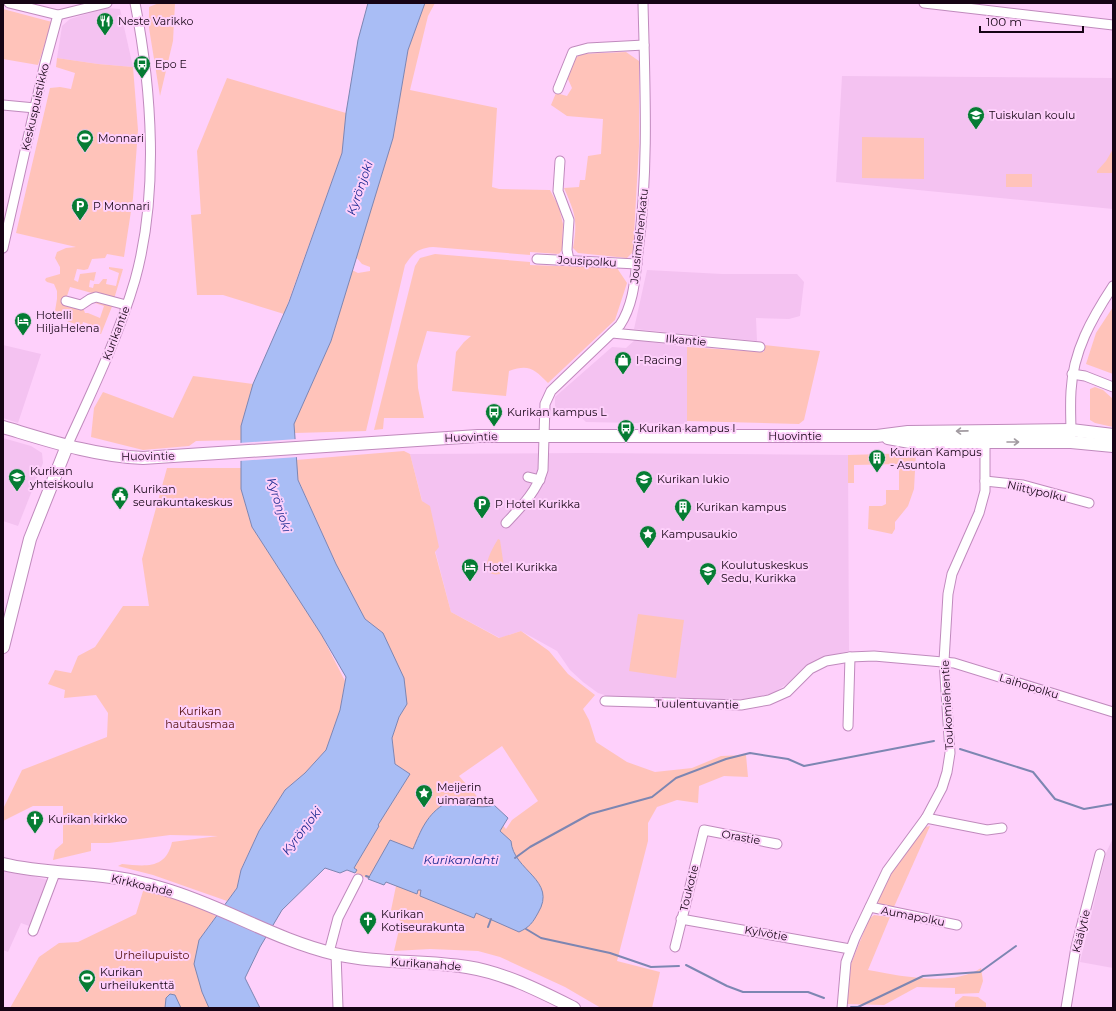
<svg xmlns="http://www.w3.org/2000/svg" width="1116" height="1011" font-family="Montserrat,sans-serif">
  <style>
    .built { fill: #f4c2f1 }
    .green { fill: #ffc3ba; fill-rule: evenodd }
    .water { fill: #a9bdf5; stroke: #7d86b2 }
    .pier { fill: #fed0fb }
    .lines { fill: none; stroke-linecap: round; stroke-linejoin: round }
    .stream { stroke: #7d86b2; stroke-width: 2 }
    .minor-casing { stroke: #c08abd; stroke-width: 11 }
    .major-casing { stroke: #c08abd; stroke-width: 14 }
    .minor { stroke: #fff; stroke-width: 9 }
    .major { stroke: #fff; stroke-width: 12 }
    .oneway { stroke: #a29ba1 }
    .labels { text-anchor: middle; stroke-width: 4; stroke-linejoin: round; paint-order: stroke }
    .poi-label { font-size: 11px; fill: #160415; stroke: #fed0fb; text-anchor: start }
    .street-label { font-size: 11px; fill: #160415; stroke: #fed0fb }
    .park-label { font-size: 11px; fill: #500c08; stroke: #fed0fb }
    .water-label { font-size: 12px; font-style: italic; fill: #1b2a90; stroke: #fed0fb }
  </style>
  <rect width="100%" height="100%" fill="#fed0fb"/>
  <!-- built -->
  <g class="built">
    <path d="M 106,8 L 120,9 L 133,67 L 98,64 L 57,58 L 62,26 L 70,19 Z"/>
    <path d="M 842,76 L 1113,78 L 1113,209 L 836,182 Z"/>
    <path d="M 647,270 L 722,274 L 797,274 L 804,282 L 800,316 L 789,319 L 756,318 L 757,341 L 634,329 Z"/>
    <path d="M 635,340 L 687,347 L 687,424 L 586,422 L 580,416 L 555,415 L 555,397 L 612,347 L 626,348 Z"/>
    <path d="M 3,345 L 41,354 L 18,423 L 3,418 Z"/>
    <path d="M 3,438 L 31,446 L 42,453 L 43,463 L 18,526 L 3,521 Z"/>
    <path d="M 586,453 L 848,455 L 849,651 L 821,658 L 804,667 L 788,683 L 772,694 L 745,699 L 714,701 L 611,697 L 598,693 L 583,682 L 570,670 L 557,651 L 521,631 L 500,638 L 451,612 L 410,454 Z"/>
    <path d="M 1113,838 L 1113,968 L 1080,962 L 1106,853 Z"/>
    <path d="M 3,868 L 55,882 L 37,929 L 21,923 L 8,952 L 3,950 Z"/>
  </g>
  <!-- green -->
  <g class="green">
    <path d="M 159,3 L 175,3 L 173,41 L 160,96 L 149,28 L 149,7 Z"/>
    <path d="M 425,3 L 435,3 L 428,16 L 410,90 L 497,108 L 492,187 L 499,189 L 550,190 L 559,207 L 563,224 L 562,250 L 559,254 L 530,252 L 530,255 L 433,247 C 418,248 413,253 405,265 L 366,431 L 295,433 L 294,424 L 331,341 L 352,270 L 358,273 L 370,271 L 370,267 L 362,264 L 356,257 L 393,138 L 408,50 Z"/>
    <path d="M 3,9 L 52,22 L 38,65 L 3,59 Z"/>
    <path d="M 626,52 L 639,61 L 639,146 L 633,252 L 627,258 L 578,253 L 573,248 C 578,220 575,213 564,188 L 579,187 L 580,180 L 585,180 L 588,156 L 601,154 L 603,119 L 567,116 L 551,105 L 556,93 L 567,96 L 572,88 L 567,77 L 574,59 L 581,54 Z"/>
    <path d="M 57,58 L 98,64 L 133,67 L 138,130 L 133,198 L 124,257 L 107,254 L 105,258 L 92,259 L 88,269 L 84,270 L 77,269 L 74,280 L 78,282 L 80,274 L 96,272 L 94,281 L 90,280 L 89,287 L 93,288 L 94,284 L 99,284 L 103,279 L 107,279 L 106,284 L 116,286 L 119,273 L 109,269 L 109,267 L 123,269 L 114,299 L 70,287 L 66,299 L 83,308 L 85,313 L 88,313 L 100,318 L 104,306 L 95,303 L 97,301 L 113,304 L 101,334 L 87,329 L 89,324 L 83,322 L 82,326 L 54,317 L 57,299 L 57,291 L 54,284 L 47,282 L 45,280 L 46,278 L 60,274 L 60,267 L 55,258 L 57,252 L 66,248 L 76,247 L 16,233 L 50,88 L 60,87 L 71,89 L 75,73 L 56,67 Z"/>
    <path d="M 227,78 L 346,113 L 342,153 L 284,314 L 223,295 L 197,295 L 191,215 L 201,214 L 197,151 Z"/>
    <path d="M 862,137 L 924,138 L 924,179 L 862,178 Z"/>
    <path d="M 1113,149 L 1113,173 L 1097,173 L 1097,171 L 1106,161 Z"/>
    <rect x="1006" y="174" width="26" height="13"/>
    <path d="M 435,254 L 530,262 L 530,265 L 617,268 L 627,283 L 615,320 L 548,383 C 534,369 529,364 509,371 L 506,396 L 452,391 L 456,352 L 464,342 L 471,336 L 427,331 L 417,365 L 418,388 L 424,418 L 384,418 L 383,429 L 374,430 L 415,266 L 420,258 Z"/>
    <path d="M 1113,307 L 1113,374 L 1086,364 L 1096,333 Z"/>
    <path d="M 764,345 L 820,351 L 804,420 L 799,424 L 687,421 L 687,347 L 764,352 Z"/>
    <path d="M 193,376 L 253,384 L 241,426 L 241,440 L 196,441 L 189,446 L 143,450 L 91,437 L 94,408 L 103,392 L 173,418 Z"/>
    <path d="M 1095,387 L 1103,390 L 1113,399 L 1113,427 L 1095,423 L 1090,420 L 1090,389 Z"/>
    <path d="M 404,451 L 410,454 L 422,501 L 430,506 L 439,547 L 435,552 L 451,612 L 499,638 L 521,631 L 549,651 L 568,674 L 595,695 L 583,709 L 589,720 L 596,742 L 627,762 L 655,772 L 692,768 L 721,756 L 746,755 L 748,777 L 724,776 L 699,786 L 698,803 L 677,800 L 657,807 L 648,823 L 648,841 L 617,961 L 660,972 L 652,1008 L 601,1008 L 565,987 L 500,957 L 478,951 L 430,949 L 394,951 L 401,921 L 390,915 L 396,886 L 386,882 L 384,885 L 355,873 L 357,870 L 354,868 L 379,826 L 377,825 L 410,774 L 395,764 L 392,738 L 399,717 L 407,704 L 383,633 L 365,619 L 336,564 L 298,479 L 296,460 ZM 502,746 L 538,801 L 512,820 L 506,829 L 459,776 Z"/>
    <path d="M 916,453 L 914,489 L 908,506 L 895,522 L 895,529 L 892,534 L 868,529 L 869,506 L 882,506 L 886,504 L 886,490 L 899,490 L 899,464 L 854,465 L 854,483 L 848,483 L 848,455 Z"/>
    <path d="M 167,468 L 241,468 L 241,489 L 252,527 L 321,634 L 345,681 L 340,710 L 326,750 L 305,773 L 285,790 L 259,831 L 241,869 L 237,888 L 227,901 L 153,875 L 118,866 L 122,864 C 144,866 166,870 172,842 L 218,836 L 170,835 L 109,843 L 91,843 L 91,851 L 53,860 L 55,850 L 63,843 L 63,806 L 33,806 L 3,821 L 3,809 L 22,770 L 107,737 L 108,713 L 96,695 L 64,698 L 65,690 L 48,684 L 55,670 L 71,673 L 78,656 L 95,647 L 123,606 L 149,606 L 142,559 Z"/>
    <path d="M 498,539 L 500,540 L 504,567 L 500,574 C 475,578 492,549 498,539 Z"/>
    <path d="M 638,614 L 684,620 L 676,678 L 629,671 Z"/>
    <path d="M 930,826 L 893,909 L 881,906 L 877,901 L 892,872 L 925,827 Z"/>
    <path d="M 144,888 L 192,903 L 216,916 L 199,940 L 202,992 L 209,1008 L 10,1008 L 39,957 L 59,943 L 78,942 L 136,914 Z"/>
    <path d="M 874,915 L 890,917 L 868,970 C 900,976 953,987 981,968 L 983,981 L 979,993 L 955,994 L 955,988 L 917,987 L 884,1005 L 847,1004 L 851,964 L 869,919 Z"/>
    <path d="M 963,996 L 978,997 L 986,1003 L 986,1008 L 955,1008 L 955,1003 Z"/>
  </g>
  <!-- water -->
  <g class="water">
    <path d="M 368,3 L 425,3 L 408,50 L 393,138 L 331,341 L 294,424 L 298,480 L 336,564 L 365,619 L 383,633 L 404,678 L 407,704 L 399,717 L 392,738 L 395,764 L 410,774 L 378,825 L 379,826 L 354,868 L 357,870 L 355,873 L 347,870 L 340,873 L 325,868 L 282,910 L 260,947 L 245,978 L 260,1008 L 209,1008 L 202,992 L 194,964 L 199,940 L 237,888 L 241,870 L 259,831 L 285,790 L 305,773 L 326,750 L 340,710 L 346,677 L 321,634 L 252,527 L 241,489 L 241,426 L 253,384 L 289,302 L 342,153 L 346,113 L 358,40 Z"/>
    <path d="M 446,803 C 462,803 480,810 494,805 L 508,818 L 500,831 L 511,841 C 513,871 558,880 538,913 C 533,922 530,927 519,932 L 476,913 L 474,918 L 420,896 L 421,890 L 418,890 L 417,894 L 386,882 L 384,885 L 368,879 L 390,840 L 413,849 C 421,830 427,814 446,803 Z"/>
    <path d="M 170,994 L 175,995 L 181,1008 L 165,1008 L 166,998 Z"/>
  </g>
  <!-- pier -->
  <path class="pier" d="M 297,439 L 298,457 L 239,461 L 239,443 Z"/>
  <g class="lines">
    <!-- stream -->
    <g class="stream">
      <path d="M 960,749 L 1033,772 L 1055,799 L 1084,809 L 1113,804"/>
      <path d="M 515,858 L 530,847 L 590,814 L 652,797 L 676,778 L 726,759 L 750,753 L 788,759 L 804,766 L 934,741"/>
      <path d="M 366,876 L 369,877"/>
      <path d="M 488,927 L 491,919"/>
      <path d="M 526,929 L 541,938 L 610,953 L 651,967 L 679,966"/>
      <path d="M 686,965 L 727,986 L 743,992 L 808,992 L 824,998"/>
      <path d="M 851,1007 L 858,1007 L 923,976 L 980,972 L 1016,946"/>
    </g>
    <!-- minor casing -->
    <g class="minor-casing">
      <g id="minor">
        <path d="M 9,3 L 58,15 L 107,3"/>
        <path d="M 924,3 L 1113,25"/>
        <path d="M 558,89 L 573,52 L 588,48 L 644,45"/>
        <path d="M 3,105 L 35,108"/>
        <path d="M 560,161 L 558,191 L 569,220 L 567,250 L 569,260"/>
        <path d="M 3,248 L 45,63 L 58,15"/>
        <path d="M 537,259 L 637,264"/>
        <path d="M 66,301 L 81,305 L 90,299 L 96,297 L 126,305"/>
        <path d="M 612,333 L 760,347"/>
        <path d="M 1072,374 L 1085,376 L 1113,387"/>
        <path d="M 1071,435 C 1071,420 1070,406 1071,391 C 1073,351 1092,318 1113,286"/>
        <path d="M 67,446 C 92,391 118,338 135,280 C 159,194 152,90 135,3"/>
        <path d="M 528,477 L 540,480"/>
        <path d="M 985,481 L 1023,485 L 1089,503"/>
        <path d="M 506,523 C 521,507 537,491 543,470 L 545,404 L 551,391 L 620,325 C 634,304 635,278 638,252 C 649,169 645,87 643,3"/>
        <path d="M 605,701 L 741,705 L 769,700 L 787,692 L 810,669 L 826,661 L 850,657 L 874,656 L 954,663 L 1113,712"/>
        <path d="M 848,726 L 850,657"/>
        <path d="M 926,818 L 987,830 L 1002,828"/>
        <path d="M 870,907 L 957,925"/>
        <path d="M 681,919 L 850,949"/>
        <path d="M 33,931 L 55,873"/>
        <path d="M 675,947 L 704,830 L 777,844"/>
        <path d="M 329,952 L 338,918 L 358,879"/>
        <path d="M 336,954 L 338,1008"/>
        <path d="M 842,1008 L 846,962 L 855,938 L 887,871 L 926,818 L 942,788 L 947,772 L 950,753 L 944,661 L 948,594 L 952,574 L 979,513 L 985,491 L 985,436"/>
        <path d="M 1066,1008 L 1076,947 L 1100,854"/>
      </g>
    </g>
    <!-- major casing -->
    <g class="major-casing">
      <g id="major">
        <path d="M 3,427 C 50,441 94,456 143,458 L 478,436 L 877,436 L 908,432 L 1071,430 L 1113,435"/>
        <path d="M 888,438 L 910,442 L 1071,442 L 1113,446"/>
        <path d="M 3,647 L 30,539 L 67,446"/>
        <path d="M 3,864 C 39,873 74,872 111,877 C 128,879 147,884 164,889 C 223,906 275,940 335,954 C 379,964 424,960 467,967 C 505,973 540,991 574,1008"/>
      </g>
    </g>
    <!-- minor -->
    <use href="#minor" class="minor"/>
    <!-- major -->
    <use href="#major" class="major"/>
  </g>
  <!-- one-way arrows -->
  <defs><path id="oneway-shaft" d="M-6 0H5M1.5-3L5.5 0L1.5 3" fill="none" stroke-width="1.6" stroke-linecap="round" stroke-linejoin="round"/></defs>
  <g class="oneway">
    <use href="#oneway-shaft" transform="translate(962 431) rotate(179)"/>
    <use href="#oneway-shaft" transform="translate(1013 442)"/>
  </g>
  <!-- icons -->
  <defs>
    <g id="restaurant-pin" transform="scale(0.9)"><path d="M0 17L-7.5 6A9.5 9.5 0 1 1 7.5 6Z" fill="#057c33" stroke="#fed0fb"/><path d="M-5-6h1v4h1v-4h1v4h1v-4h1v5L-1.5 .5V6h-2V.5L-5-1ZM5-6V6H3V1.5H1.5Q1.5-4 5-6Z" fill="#fff"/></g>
    <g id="bus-pin" transform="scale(0.9)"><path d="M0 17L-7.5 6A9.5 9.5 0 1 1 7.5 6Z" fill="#057c33" stroke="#fed0fb"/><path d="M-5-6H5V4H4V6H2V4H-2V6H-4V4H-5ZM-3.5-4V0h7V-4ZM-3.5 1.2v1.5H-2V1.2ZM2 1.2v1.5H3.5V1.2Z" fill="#fff"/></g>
    <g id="school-pin" transform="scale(0.9)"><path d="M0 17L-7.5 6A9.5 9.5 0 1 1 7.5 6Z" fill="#057c33" stroke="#fed0fb"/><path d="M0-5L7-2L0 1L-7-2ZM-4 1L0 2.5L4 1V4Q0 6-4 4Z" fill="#fff"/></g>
    <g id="stadium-pin" transform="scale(0.9)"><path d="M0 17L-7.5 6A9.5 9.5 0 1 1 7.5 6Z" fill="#057c33" stroke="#fed0fb"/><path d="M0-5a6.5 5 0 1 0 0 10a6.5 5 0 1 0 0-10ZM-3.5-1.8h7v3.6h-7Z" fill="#fff"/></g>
    <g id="parking-pin" transform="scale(0.9)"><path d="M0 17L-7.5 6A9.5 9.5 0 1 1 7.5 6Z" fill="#057c33" stroke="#fed0fb"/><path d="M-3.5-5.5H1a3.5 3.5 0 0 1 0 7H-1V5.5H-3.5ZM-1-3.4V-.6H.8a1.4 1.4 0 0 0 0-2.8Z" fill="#fff"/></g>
    <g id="hotel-pin" transform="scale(0.9)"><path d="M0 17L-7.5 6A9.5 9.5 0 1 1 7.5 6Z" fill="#057c33" stroke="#fed0fb"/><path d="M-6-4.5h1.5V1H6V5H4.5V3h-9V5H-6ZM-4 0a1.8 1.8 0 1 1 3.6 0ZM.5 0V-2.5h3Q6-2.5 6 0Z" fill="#fff"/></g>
    <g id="shop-pin" transform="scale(0.9)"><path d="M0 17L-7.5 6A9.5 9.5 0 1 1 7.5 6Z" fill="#057c33" stroke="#fed0fb"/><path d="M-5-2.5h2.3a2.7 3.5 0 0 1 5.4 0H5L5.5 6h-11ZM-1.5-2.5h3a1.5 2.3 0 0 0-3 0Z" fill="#fff"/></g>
    <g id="building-pin" transform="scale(0.9)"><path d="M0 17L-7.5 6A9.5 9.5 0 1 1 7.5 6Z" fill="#057c33" stroke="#fed0fb"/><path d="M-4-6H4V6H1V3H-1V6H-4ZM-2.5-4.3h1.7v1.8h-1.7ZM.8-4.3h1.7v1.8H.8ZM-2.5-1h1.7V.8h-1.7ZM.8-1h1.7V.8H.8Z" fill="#fff"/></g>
    <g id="civic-pin" transform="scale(0.9)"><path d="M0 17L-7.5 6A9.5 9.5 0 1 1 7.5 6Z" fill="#057c33" stroke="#fed0fb"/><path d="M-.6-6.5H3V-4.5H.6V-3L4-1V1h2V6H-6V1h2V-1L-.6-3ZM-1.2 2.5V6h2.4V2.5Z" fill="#fff"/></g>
    <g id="sight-pin" transform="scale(0.9)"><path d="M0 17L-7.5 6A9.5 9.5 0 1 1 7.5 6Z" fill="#057c33" stroke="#fed0fb"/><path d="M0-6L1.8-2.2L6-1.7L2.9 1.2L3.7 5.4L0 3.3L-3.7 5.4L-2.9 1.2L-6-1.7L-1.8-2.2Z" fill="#fff"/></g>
    <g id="church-pin" transform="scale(0.9)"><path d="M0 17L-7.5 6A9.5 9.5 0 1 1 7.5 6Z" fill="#057c33" stroke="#fed0fb"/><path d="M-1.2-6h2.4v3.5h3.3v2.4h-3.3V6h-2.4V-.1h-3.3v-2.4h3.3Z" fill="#fff"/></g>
  </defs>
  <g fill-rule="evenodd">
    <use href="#restaurant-pin" x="105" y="21"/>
    <use href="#bus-pin" x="142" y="64"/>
    <use href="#school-pin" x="976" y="115"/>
    <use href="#stadium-pin" x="85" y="138"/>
    <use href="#parking-pin" x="80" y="206"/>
    <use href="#hotel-pin" x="23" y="321"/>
    <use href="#shop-pin" x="623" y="360"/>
    <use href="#bus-pin" x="494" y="412"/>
    <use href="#bus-pin" x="626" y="428"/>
    <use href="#building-pin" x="877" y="458"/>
    <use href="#school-pin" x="17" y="477"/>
    <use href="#school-pin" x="644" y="479"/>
    <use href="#civic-pin" x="120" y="495"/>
    <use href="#parking-pin" x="482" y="504"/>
    <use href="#building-pin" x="683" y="507"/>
    <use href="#sight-pin" x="648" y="534"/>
    <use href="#hotel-pin" x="470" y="567"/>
    <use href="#school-pin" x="708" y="571"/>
    <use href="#sight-pin" x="424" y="793"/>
    <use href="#church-pin" x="35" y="819"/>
    <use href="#church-pin" x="368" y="920"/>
    <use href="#stadium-pin" x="87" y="978"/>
  </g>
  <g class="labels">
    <!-- poi labels -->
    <g class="poi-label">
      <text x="118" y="25">Neste Varikko</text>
      <text x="155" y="68">Epo E</text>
      <text x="989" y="119">Tuiskulan koulu</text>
      <text x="98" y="142">Monnari</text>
      <text x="93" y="210">P Monnari</text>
      <text x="36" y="319">Hotelli<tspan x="36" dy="13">HiljaHelena</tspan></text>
      <text x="636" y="364">I-Racing</text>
      <text x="507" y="416">Kurikan kampus L</text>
      <text x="639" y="432">Kurikan kampus I</text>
      <text x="890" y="456">Kurikan Kampus<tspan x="890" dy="13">- Asuntola</tspan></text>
      <text x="30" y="475">Kurikan<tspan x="30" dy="13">yhteiskoulu</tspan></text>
      <text x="657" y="483">Kurikan lukio</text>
      <text x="133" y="493">Kurikan<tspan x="133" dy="13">seurakuntakeskus</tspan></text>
      <text x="495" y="508">P Hotel Kurikka</text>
      <text x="696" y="511">Kurikan kampus</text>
      <text x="661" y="538">Kampusaukio</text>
      <text x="721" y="569">Koulutuskeskus<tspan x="721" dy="13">Sedu, Kurikka</tspan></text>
      <text x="483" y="571">Hotel Kurikka</text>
      <text x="437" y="791">Meijerin<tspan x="437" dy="13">uimaranta</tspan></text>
      <text x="48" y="823">Kurikan kirkko</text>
      <text x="381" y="918">Kurikan<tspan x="381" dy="13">Kotiseurakunta</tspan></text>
      <text x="100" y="976">Kurikan<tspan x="100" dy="13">urheilukenttä</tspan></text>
    </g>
    <!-- street labels -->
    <g class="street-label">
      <text transform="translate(35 107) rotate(-77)" y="4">Keskuspuistikko</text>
      <text transform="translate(639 236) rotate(-84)" y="4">Jousimiehenkatu</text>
      <text transform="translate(587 261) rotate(3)" y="4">Jousipolku</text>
      <text transform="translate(116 333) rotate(-69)" y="4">Kurikantie</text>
      <text transform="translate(686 340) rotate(5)" y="4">Ilkantie</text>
      <text x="795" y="440">Huovintie</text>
      <text transform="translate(471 437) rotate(-2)" y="4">Huovintie</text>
      <text transform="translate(148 456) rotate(-1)" y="4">Huovintie</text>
      <text transform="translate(1037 491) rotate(13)" y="4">Niittypolku</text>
      <text transform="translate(1029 686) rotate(17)" y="4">Laihopolku</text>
      <text transform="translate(697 704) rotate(1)" y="4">Tuulentuvantie</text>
      <text transform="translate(947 705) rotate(-93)" y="4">Toukomiehentie</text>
      <text transform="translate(741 837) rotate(10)" y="4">Orastie</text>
      <text transform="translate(142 885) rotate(13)" y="4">Kirkkoahde</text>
      <text transform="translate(689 888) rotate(-76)" y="4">Toukotie</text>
      <text transform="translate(913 916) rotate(11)" y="4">Aumapolku</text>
      <text transform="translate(1081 931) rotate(-76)" y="4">Käälytie</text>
      <text transform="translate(766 933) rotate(10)" y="4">Kylvötie</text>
      <text transform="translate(426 964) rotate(4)" y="4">Kurikanahde</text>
    </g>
    <!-- park labels -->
    <g class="park-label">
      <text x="200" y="715">Kurikan<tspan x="200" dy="13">hautausmaa</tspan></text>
      <text x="152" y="959">Urheilupuisto</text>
    </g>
    <!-- water labels -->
    <g class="water-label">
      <text transform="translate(360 188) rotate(-71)" y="4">Kyrönjoki</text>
      <text transform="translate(279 505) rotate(73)" y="4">Kyrönjoki</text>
      <text transform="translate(302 831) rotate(-52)" y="4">Kyrönjoki</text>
      <text x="461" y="864">Kurikanlahti</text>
    </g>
  </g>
  <!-- border -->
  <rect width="1116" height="1011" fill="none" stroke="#160415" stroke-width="8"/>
  <!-- scale -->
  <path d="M980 26v6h103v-6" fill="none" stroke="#160415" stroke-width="2"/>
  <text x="986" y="26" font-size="12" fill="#160415" stroke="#fed0fb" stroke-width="3" paint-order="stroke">100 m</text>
</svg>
